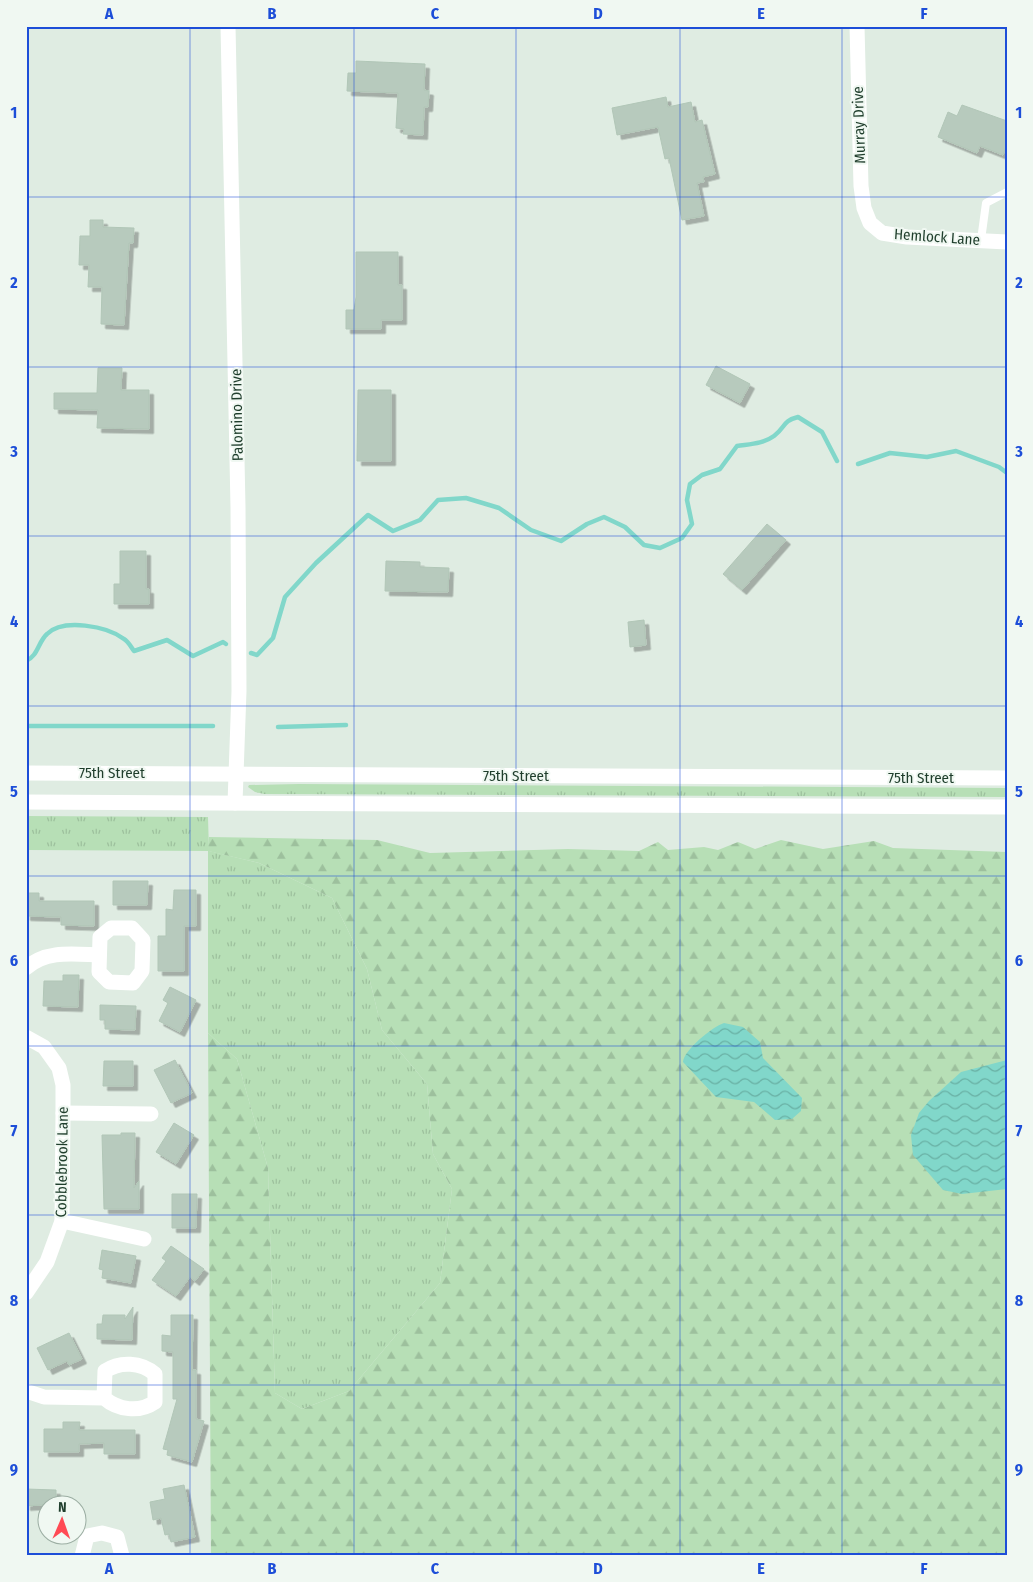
<svg xmlns="http://www.w3.org/2000/svg" width="1033" height="1582" font-family="'Fira Sans Condensed',sans-serif">
  <style>
    .grass { fill: url(#grass-tufts) }
    .forest { fill: url(#forest-firs) }
    .water { fill: url(#water-waves) }
    .lines { fill: none; stroke-linecap: round; stroke-linejoin: round }
    .stream { stroke: #81d7ca; stroke-width: 4.5 }
    .building { fill: #b7cabd; stroke: #b1c6b7; filter: url(#shadow) }
    .service { stroke: #fff; stroke-width: 8 }
    .minor { stroke: #fff; stroke-width: 15 }
    .secondary { stroke: #fff; stroke-width: 15 }
    .grid { fill: none; stroke: #1d4ed8; stroke-width: 1; stroke-opacity: 0.55 }
    .labels { text-anchor: middle; stroke-width: 4; stroke-linejoin: round; paint-order: stroke }
    .street-label { font-size: 15px; fill: #1f3e2c; stroke: #f0f8f2 }
    .neatline { fill: none; stroke: #1d4ed8; stroke-width: 2 }
    .grid-label { font-size: 16px; text-anchor: middle; font-weight: bold; fill: #1d4ed8 }
  </style>
  <defs>
    <pattern id="grass-tufts" width="24" height="20" patternUnits="userSpaceOnUse" patternTransform="scale(1.25)"><rect width="24" height="20" fill="#b7dfb6"/><path d="M3 7l-1-3M5 7V3M7 7l1-3M15 17l-1-3M17 17v-4M19 17l1-3" fill="none" stroke="#9dc09d"/></pattern>
    <pattern id="forest-firs" width="22" height="20" patternUnits="userSpaceOnUse" patternTransform="scale(1.25)"><rect width="22" height="20" fill="#b7dfb6"/><path d="M5 1l3.5 6h-7zM16 11l3.5 6h-7z" fill="#9dc09d"/></pattern>
    <pattern id="water-waves" width="16" height="10" patternUnits="userSpaceOnUse" patternTransform="scale(1.25)"><rect width="16" height="10" fill="#81d7ca"/><path d="M0 5q4-4 8 0t8 0" fill="none" stroke="#69b0a4"/></pattern>
    <filter id="shadow"><feDropShadow dx="4.5" dy="4.5" stdDeviation="0" flood-color="#0004"/></filter>
  </defs>
  <rect width="100%" height="100%" fill="#dfece2"/>
  <!-- grass -->
  <g class="grass">
    <path d="M 299,784 L 1007,788 L 1007,797 L 264,794 L 255,792 L 248,787 L 249,785 Z"/>
    <path d="M 26,816 L 208,817 L 209,851 L 259,863 L 332,898 L 367,969 L 382,1030 L 427,1084 L 433,1154 L 452,1189 L 440,1283 L 349,1391 L 302,1409 L 275,1393 L 268,1168 L 237,1059 L 208,1033 L 208,851 L 26,850 Z"/>
  </g>
  <!-- forest -->
  <path class="forest" d="M 209,837 L 377,840 L 430,853 L 568,849 L 639,851 L 658,842 L 668,850 L 704,847 L 718,850 L 738,842 L 755,849 L 781,840 L 823,849 L 874,841 L 893,848 L 1007,852 L 1007,1556 L 211,1556 L 208,1033 L 237,1059 L 268,1168 L 275,1393 L 302,1409 L 349,1391 L 440,1283 L 452,1189 L 433,1154 L 427,1084 L 382,1030 L 367,969 L 332,898 L 259,863 L 208,851 Z"/>
  <!-- water -->
  <g class="water">
    <path d="M 724,1023 L 743,1027 L 760,1042 L 763,1058 L 802,1098 L 801,1111 L 792,1119 L 775,1120 L 754,1102 L 716,1097 L 683,1062 C 684,1050 712,1027 724,1023 Z"/>
    <path d="M 1007,1060 L 1007,1189 L 962,1194 L 943,1190 L 913,1155 L 911,1135 L 919,1113 L 929,1101 L 961,1072 Z"/>
  </g>
  <g class="lines">
    <!-- stream -->
    <g class="stream">
      <path d="M 858,464 L 890,453 L 927,457 L 956,451 L 999,467 L 1007,473"/>
      <path d="M 251,653 L 257,655 L 273,638 L 285,597 L 316,563 L 368,515 L 393,531 L 420,520 L 438,500 L 466,498 L 499,508 L 531,530 L 561,541 L 587,524 L 604,517 L 625,527 L 644,545 L 660,548 L 682,538 L 692,524 L 687,500 L 690,484 L 702,475 L 720,469 L 737,446 C 750,444 763,444 774,436 C 786,427 782,421 798,417 L 822,432 L 837,461"/>
      <path d="M 26,661 C 38,656 38,642 47,634 C 63,618 107,626 124,639 C 128,641 131,647 134,651 L 167,640 L 193,656 L 223,642 L 226,644"/>
      <path d="M 26,726 L 213,726"/>
      <path d="M 278,727 L 346,725"/>
    </g>
  </g>
  <!-- building -->
  <g class="building">
    <path d="M 356,61 L 425,64 L 424,90 L 429,91 L 428,107 L 424,107 L 423,135 L 403,134 L 404,129 L 396,128 L 398,93 L 347,91 L 348,73 L 356,73 Z"/>
    <path d="M 666,97 L 668,107 L 691,102 L 695,122 L 702,120 L 715,174 L 703,177 L 704,182 L 697,183 L 704,216 L 682,220 L 669,158 L 665,159 L 658,127 L 617,135 L 612,108 Z"/>
    <path d="M 962,105 L 1007,121 L 1007,144 L 1003,155 L 980,146 L 977,153 L 938,137 L 948,112 L 957,116 Z"/>
    <path d="M 90,220 L 103,220 L 103,227 L 134,228 L 133,243 L 129,243 L 124,325 L 101,324 L 102,287 L 88,287 L 89,265 L 79,265 L 80,236 L 90,236 Z"/>
    <path d="M 356,252 L 398,252 L 398,285 L 402,285 L 402,320 L 381,320 L 381,329 L 346,329 L 346,310 L 354,310 L 356,297 Z"/>
    <path d="M 716,366 L 750,384 L 740,403 L 706,385 Z"/>
    <path d="M 98,368 L 122,368 L 121,390 L 149,390 L 149,429 L 97,428 L 98,410 L 54,409 L 54,393 L 97,393 Z"/>
    <path d="M 358,390 L 391,390 L 391,461 L 357,461 Z"/>
    <path d="M 767,524 L 786,540 L 742,590 L 723,574 Z"/>
    <path d="M 120,551 L 146,551 L 146,589 L 149,589 L 149,604 L 114,604 L 114,584 L 120,584 Z"/>
    <path d="M 386,561 L 420,562 L 420,567 L 449,568 L 448,592 L 385,591 Z"/>
    <path d="M 644,620 L 646,645 L 630,647 L 628,622 Z"/>
    <path d="M 113,881 L 148,881 L 147,905 L 113,905 Z"/>
    <path d="M 174,890 L 196,890 L 196,926 L 184,926 L 184,971 L 158,971 L 158,936 L 166,936 L 166,909 L 173,910 Z"/>
    <path d="M 26,893 L 39,893 L 39,901 L 94,901 L 94,926 L 61,925 L 61,917 L 26,916 Z"/>
    <path d="M 63,975 L 79,975 L 78,1007 L 43,1006 L 44,981 L 63,981 Z"/>
    <path d="M 170,987 L 196,1000 L 180,1032 L 159,1021 L 168,1003 L 163,1000 Z"/>
    <path d="M 100,1005 L 136,1006 L 135,1030 L 105,1029 L 105,1020 L 100,1020 Z"/>
    <path d="M 175,1060 L 192,1093 L 171,1103 L 154,1070 Z"/>
    <path d="M 104,1061 L 133,1061 L 133,1086 L 103,1086 Z"/>
    <path d="M 174,1123 L 194,1135 L 176,1164 L 156,1152 Z"/>
    <path d="M 121,1133 L 135,1133 L 134,1188 L 139,1181 L 139,1209 L 104,1209 L 102,1135 L 121,1135 Z"/>
    <path d="M 172,1194 L 197,1194 L 196,1228 L 172,1228 Z"/>
    <path d="M 171,1246 L 204,1269 L 195,1281 L 190,1277 L 176,1296 L 152,1280 L 166,1261 L 162,1258 Z"/>
    <path d="M 102,1250 L 136,1256 L 131,1283 L 102,1278 L 103,1270 L 99,1269 Z"/>
    <path d="M 133,1307 L 132,1340 L 97,1339 L 97,1324 L 102,1324 L 103,1315 L 125,1315 L 125,1319 Z"/>
    <path d="M 171,1315 L 193,1315 L 192,1370 L 196,1370 L 196,1419 L 204,1421 L 192,1462 L 167,1455 L 168,1450 L 163,1449 L 177,1399 L 173,1399 L 173,1352 L 162,1351 L 162,1335 L 171,1336 Z"/>
    <path d="M 69,1333 L 82,1359 L 69,1365 L 67,1361 L 48,1370 L 37,1348 Z"/>
    <path d="M 63,1422 L 80,1422 L 79,1430 L 135,1430 L 135,1454 L 104,1454 L 104,1443 L 79,1444 L 79,1452 L 44,1452 L 44,1429 L 63,1429 Z"/>
    <path d="M 184,1485 L 195,1537 L 171,1542 L 169,1534 L 165,1535 L 161,1518 L 153,1520 L 150,1502 L 165,1499 L 163,1489 Z"/>
    <path d="M 26,1489 L 56,1490 L 56,1504 L 26,1506 Z"/>
  </g>
  <g class="lines">
    <!-- service -->
    <path class="service" d="M 981,240 L 986,203 L 1007,192"/>
    <!-- minor -->
    <g class="minor">
      <path d="M 228,26 L 238,507 L 239,691 L 235,803"/>
      <path d="M 857,26 L 861,186 L 864,208 L 870,223 L 882,233 L 907,237 L 1007,242"/>
      <path d="M 111,928 L 132,928 L 143,940 L 142,971 L 133,983 L 109,982 L 99,972 L 100,937 Z"/>
      <path d="M 26,968 C 46,950 73,954 98,955"/>
      <path d="M 26,1037 L 44,1047 L 59,1068 L 63,1085 L 63,1113 L 62,1221 L 47,1262 L 26,1293"/>
      <path d="M 63,1113 L 151,1114"/>
      <path d="M 62,1221 L 144,1239"/>
      <path d="M 26,1391 L 44,1397 L 104,1398 C 118,1410 139,1413 155,1402 L 155,1374 C 141,1362 120,1361 105,1371 L 104,1398"/>
      <path d="M 82,1556 L 87,1536 L 102,1533 L 117,1537 L 122,1556"/>
    </g>
    <!-- secondary -->
    <g class="secondary">
      <path d="M 26,773 L 1007,778"/>
      <path d="M 26,802 L 1007,807"/>
    </g>
  </g>
  <!-- grid -->
  <path class="grid" d="M 190,26 L 190,1556M 354,26 L 354,1556M 516,26 L 516,1556M 680,26 L 680,1556M 842,26 L 842,1556M 26,197 L 1007,197M 26,367 L 1007,367M 26,536 L 1007,536M 26,706 L 1007,706M 26,876 L 1007,876M 26,1046 L 1007,1046M 26,1215 L 1007,1215M 26,1385 L 1007,1385"/>
  <g class="labels">
    <!-- street labels -->
    <g class="street-label">
      <text transform="translate(859 125) rotate(-92)" y="5">Murray Drive</text>
      <text transform="translate(937 237) rotate(4)" y="5">Hemlock Lane</text>
      <text transform="translate(237 415) rotate(-91)" y="5">Palomino Drive</text>
      <text x="112" y="778">75th Street</text>
      <text x="516" y="781">75th Street</text>
      <text x="921" y="783">75th Street</text>
      <text transform="translate(62 1162) rotate(-89)" y="5">Cobblebrook Lane</text>
    </g>
  </g>
  <!-- border -->
  <rect width="1033" height="1582" fill="none" stroke="#f0f8f2" stroke-width="55"/>
  <!-- north arrow -->
  <g transform="translate(62 1520) rotate(2)"><circle r="24" fill="#f0f8f2" stroke="#9caea3"/>
  <path d="M0-4L9 19L0 12L-9 19Z" fill="#ff4a54"/>
  <text y="-8" font-size="14" font-weight="bold" text-anchor="middle" fill="#1f3e2c">N</text>
  </g>
  <rect x="28" y="28" width="978" height="1526" class="neatline"/>
  <g class="grid-label">
    <text x="109" y="19">A</text>
    <text x="272" y="19">B</text>
    <text x="435" y="19">C</text>
    <text x="598" y="19">D</text>
    <text x="761" y="19">E</text>
    <text x="924" y="19">F</text>
    <text x="14" y="118">1</text>
    <text x="1019" y="118">1</text>
    <text x="14" y="288">2</text>
    <text x="1019" y="288">2</text>
    <text x="14" y="457">3</text>
    <text x="1019" y="457">3</text>
    <text x="14" y="627">4</text>
    <text x="1019" y="627">4</text>
    <text x="14" y="797">5</text>
    <text x="1019" y="797">5</text>
    <text x="14" y="966">6</text>
    <text x="1019" y="966">6</text>
    <text x="14" y="1136">7</text>
    <text x="1019" y="1136">7</text>
    <text x="14" y="1306">8</text>
    <text x="1019" y="1306">8</text>
    <text x="14" y="1475">9</text>
    <text x="1019" y="1475">9</text>
    <text x="109" y="1574">A</text>
    <text x="272" y="1574">B</text>
    <text x="435" y="1574">C</text>
    <text x="598" y="1574">D</text>
    <text x="761" y="1574">E</text>
    <text x="924" y="1574">F</text>
  </g>
</svg>
